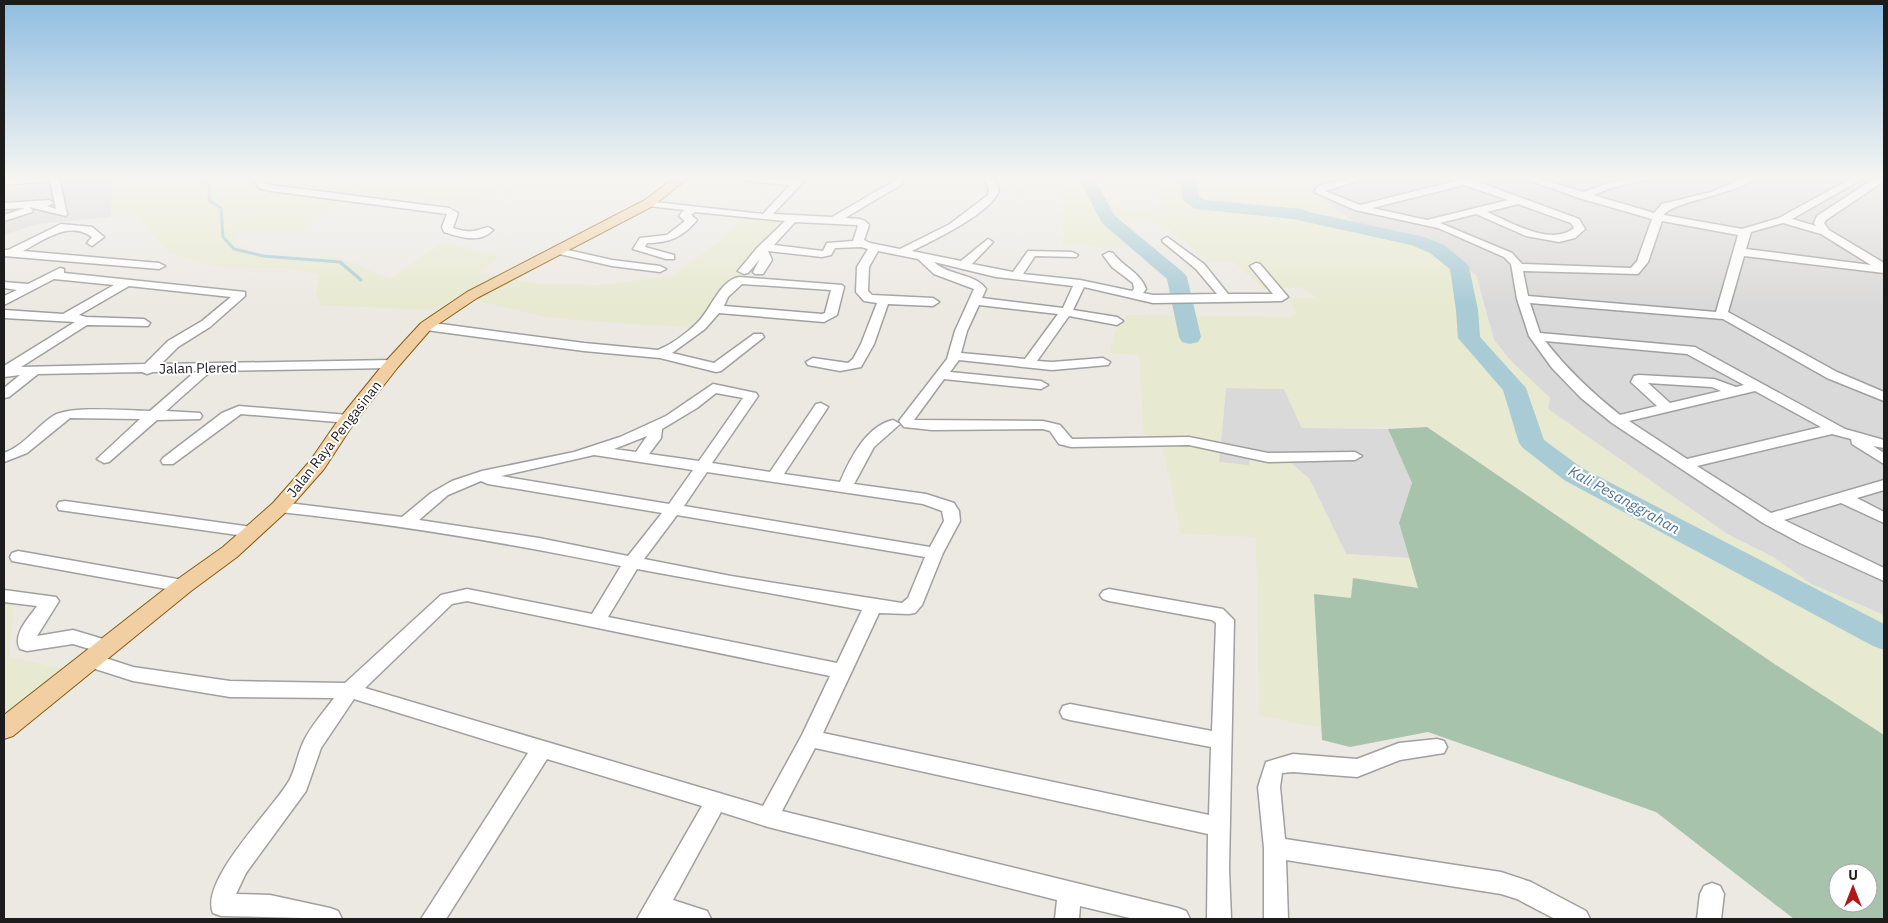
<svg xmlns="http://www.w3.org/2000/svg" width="1888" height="923" font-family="'IBM Plex Sans',sans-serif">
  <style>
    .residential { fill: #dad9d9 }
    .farmland { fill: #e7e9d0 }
    .cemetery { fill: #a7c3ab; fill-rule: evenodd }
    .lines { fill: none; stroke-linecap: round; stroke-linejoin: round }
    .stream { stroke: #a8cbd5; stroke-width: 3 }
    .river { fill: #a8cbd5; fill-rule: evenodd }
    .minor-casing { stroke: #a0a0a0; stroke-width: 3 }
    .major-casing { stroke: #845d10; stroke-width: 2 }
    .minor { fill: #fff; fill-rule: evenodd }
    .major { fill: #f1cfa3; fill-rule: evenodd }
    .labels { text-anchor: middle; stroke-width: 4; stroke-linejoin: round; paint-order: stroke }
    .street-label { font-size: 14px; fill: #1c1c1c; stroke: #fff }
    .water-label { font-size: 15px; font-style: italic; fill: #517599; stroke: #fff }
  </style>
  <rect width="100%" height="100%" fill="#ece9e3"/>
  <!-- residential -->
  <g class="residential">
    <path d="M 4,178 L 109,178 L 108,179 L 113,183 L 111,217 L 37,224 L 4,235 Z"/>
    <path d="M 1364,178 L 1462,178 L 1468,180 L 1475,178 L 1884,178 L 1884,615 L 1811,584 L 1773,557 L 1727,534 L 1548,409 L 1550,398 L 1510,360 L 1494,340 L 1476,275 L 1383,231 L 1356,224 L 1311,190 Z"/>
    <path d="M 1226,388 L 1284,389 L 1302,428 L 1388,429 L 1412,483 L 1399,523 L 1409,558 L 1346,554 L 1309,478 L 1249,448 L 1250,466 L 1219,462 Z"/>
  </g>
  <!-- farmland -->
  <g class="farmland">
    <path d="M 109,178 L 374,178 L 496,189 L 472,206 L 351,191 L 299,232 L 239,232 L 231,242 L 258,254 L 292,259 L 338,257 L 390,279 L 443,242 L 499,257 L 479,273 L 539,284 L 600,285 L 671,276 L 723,239 L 746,214 L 785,218 L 694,328 L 551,318 L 459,296 L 433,310 L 322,305 L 316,294 L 319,274 L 283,268 L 218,267 L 170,253 L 134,214 L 111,217 L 113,183 L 107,180 Z"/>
    <path d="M 1062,178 L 1087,178 L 1090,195 L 1108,206 L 1139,211 L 1163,206 L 1154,178 L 1272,178 L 1295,189 L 1311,190 L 1356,224 L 1431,242 L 1453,256 L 1476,275 L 1480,298 L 1494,340 L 1510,360 L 1550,398 L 1548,409 L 1727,534 L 1773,557 L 1811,584 L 1884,615 L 1884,735 L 1776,665 L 1427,427 L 1302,428 L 1284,389 L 1226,388 L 1219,462 L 1249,465 L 1249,448 L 1280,454 L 1309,478 L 1346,554 L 1409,558 L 1418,588 L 1353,578 L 1351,598 L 1314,594 L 1321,728 L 1259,715 L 1256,537 L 1181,534 L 1160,436 L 1144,435 L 1139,355 L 1110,353 L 1114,333 L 1126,315 L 1291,317 L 1296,313 L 1289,298 L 1316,298 L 1301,287 L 1263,289 L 1233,261 L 1209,262 L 1168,227 L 1139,220 L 1116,225 L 1133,247 L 1107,248 L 1063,245 Z"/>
    <path d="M 4,603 L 14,606 L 9,657 L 74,671 L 15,720 L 4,717 Z"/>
  </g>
  <!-- cemetery -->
  <path class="cemetery" d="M 1427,427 L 1776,665 L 1884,735 L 1884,919 L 1794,919 L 1656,812 L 1428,732 L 1350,747 L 1322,740 L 1314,594 L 1351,598 L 1353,578 L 1418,588 L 1399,523 L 1412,483 L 1388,429 ZM 1838,873 L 1868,873 L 1868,903 L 1838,903 Z"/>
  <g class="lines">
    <!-- stream -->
    <path class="stream" d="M 198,178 L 210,185 L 209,200 L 221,208 L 223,237 L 234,249 L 263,256 L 340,262 L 361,280"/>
    <!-- river -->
    <g class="river">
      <path d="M 1082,178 L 1103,178 L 1097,183 L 1115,216 L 1184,273 L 1187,277 L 1201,337 L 1198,342 L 1190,344 L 1182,342 L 1179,337 L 1167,279 L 1102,223 L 1080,181 Z"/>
      <path d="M 1179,178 L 1195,178 L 1200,197 L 1205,200 L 1301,209 L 1309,212 L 1424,237 L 1444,245 L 1466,263 L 1469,267 L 1478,310 L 1480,337 L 1526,388 L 1544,440 L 1582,468 L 1884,624 L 1884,650 L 1873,646 L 1564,480 L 1523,448 L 1519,443 L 1503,390 L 1458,338 L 1456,310 L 1450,269 L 1430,253 L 1411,245 L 1293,219 L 1195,209 L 1183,200 Z"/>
    </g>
    <!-- minor casing -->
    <g class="minor-casing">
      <g id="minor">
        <path d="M 59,178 L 67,214 L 66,216 L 29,207 L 33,210 L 32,212 L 4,221 L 4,215 L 25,208 L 4,209 L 4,203 L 49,200 L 54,203 L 47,206 L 56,209 L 50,181 L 4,185 L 4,179 Z"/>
        <path d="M 252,178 L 262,178 L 265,184 L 271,185 L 449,208 L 458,213 L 453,228 C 469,233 472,232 488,227 L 493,230 C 480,244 460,237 444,232 L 442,227 L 447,214 L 271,191 L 259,188 Z"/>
        <path d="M 741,178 L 795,180 L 807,178 L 773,214 L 832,217 L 896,180 L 902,180 L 902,184 L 845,218 C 855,219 863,217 869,225 L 864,240 L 870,243 L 900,249 L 950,224 L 988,195 L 989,189 L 983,178 L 993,178 L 999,189 C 996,211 932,241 912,251 L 961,261 L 988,239 L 993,242 L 972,264 L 1013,272 L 1028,251 L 1072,252 L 1078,255 L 1076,257 L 1035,256 L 1023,274 L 1080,280 L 1132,291 L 1134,289 L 1133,283 L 1112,267 L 1103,255 L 1109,252 L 1113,253 C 1122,266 1141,273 1146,289 L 1143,293 L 1153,295 L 1217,294 L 1196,269 L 1163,242 L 1162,240 L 1167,237 L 1204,264 L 1228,294 L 1273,294 L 1250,266 L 1256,263 L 1260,264 L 1288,297 L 1282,301 L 1153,303 L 1084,287 L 1073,310 L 1117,317 L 1123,321 L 1117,325 L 1069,316 L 1037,361 L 1052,362 L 1103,358 L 1110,362 L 1108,365 L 1052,370 L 959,360 L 950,372 L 1041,381 L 1048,385 L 1041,389 L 944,379 L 914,420 L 1043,421 L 1060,425 L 1072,439 L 1189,437 L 1268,453 L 1355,452 L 1362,456 L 1355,460 L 1268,462 L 1189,445 L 1071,447 L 1059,444 L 1050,431 L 1043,429 L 932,430 L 904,427 L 899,421 L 947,359 L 955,331 L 974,289 L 934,274 L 918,259 L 878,251 L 869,267 L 868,291 L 872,295 L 933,298 L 939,302 L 933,306 L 888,304 L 874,344 L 861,367 L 840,371 L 808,365 L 806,362 L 813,358 L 848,363 L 853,359 L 861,344 L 877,303 L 864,301 L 856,292 L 857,267 L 868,249 L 861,247 L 835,248 L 831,255 L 822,257 L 768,251 L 772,260 L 763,274 L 755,274 L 753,272 L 760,259 L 748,273 L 744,274 L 738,271 L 757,248 L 785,221 L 695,212 L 691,215 L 697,220 C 683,237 669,243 647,243 L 645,247 L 674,255 L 674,259 L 666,259 L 633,249 L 640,238 L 667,235 L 685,221 L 679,216 L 684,210 L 649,206 L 645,205 L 645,201 L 763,214 L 790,185 L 746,181 ZM 795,222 L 857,225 L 858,226 L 853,241 L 827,243 L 823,251 L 774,245 ZM 934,262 L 996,277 L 1073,286 L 1063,308 L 982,298 L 986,289 C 975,273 949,276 934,262 ZM 979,305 L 1058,314 L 1025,359 L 961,353 L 967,331 Z"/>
        <path d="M 1350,178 L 1367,178 L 1325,191 L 1360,205 L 1455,181 L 1450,178 L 1470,179 L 1579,219 L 1585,229 L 1575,238 L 1559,242 L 1526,236 L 1476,214 L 1440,223 L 1512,253 L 1522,264 L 1631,268 L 1637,261 L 1652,219 L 1579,198 L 1523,178 L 1538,178 L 1583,192 L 1612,182 L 1634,178 L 1655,178 L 1614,187 L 1593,195 L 1654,213 L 1662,204 L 1711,192 L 1743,178 L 1756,178 C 1737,194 1671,202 1664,215 L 1742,229 L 1779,218 L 1852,178 L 1864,178 L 1792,219 L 1816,226 L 1814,223 L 1817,216 L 1875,178 L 1884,178 L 1884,181 L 1826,220 L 1824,223 L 1829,230 L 1884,263 L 1884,273 L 1744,256 L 1728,312 L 1837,372 L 1884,392 L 1884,401 L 1827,378 L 1723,319 L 1530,303 L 1540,333 L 1695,347 L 1845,429 L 1884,440 L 1884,448 L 1873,446 L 1884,453 L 1884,464 L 1852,444 L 1851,439 L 1832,434 L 1697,466 L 1771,513 L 1884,480 L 1884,490 L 1857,498 L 1884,512 L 1884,523 L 1841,503 L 1784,520 L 1884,568 L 1884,581 L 1800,543 L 1763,523 L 1612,423 L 1581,398 L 1552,368 L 1529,336 L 1517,299 L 1511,264 L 1504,257 L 1438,228 L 1355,210 L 1314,192 L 1318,186 ZM 1464,185 L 1508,200 L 1427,220 L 1372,208 ZM 1518,204 L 1571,223 L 1574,228 C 1550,247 1511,222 1487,212 ZM 1662,221 L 1738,235 L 1716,312 L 1528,296 L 1523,271 L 1638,274 L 1648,262 ZM 1783,223 L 1821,234 L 1871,265 L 1746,249 L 1751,232 ZM 1545,341 L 1687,354 L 1744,385 L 1736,387 L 1714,379 L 1639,375 L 1634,376 L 1631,382 L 1657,406 L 1620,415 C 1592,393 1567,369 1545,341 ZM 1648,383 L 1712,387 L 1721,391 L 1670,403 ZM 1755,391 L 1821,427 L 1687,459 L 1629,421 Z"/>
        <path d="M 61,224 L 92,227 L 104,237 L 92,246 L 87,243 L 92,237 C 69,220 44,240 23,251 L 159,263 L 165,266 L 159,269 L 4,256 L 4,250 L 8,250 Z"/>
        <path d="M 559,248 L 612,260 L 660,266 L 666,269 L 660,272 L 612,266 L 555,253 L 555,249 Z"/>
        <path d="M 60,268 L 64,269 L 64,273 L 245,292 L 245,296 L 210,327 L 178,347 L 161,364 L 392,360 L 399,364 L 392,368 L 211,371 L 166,411 L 200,413 L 202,416 L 200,419 L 157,420 L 109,462 L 104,463 L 97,459 L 140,419 L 70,418 L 27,453 L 4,462 L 4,453 C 24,446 36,427 53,416 C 71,405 127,411 150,411 L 196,371 L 153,372 L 147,374 L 142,372 L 38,374 L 9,397 L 4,398 L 4,388 L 20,375 L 4,377 L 4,366 L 75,322 L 4,318 L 4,310 L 63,314 L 114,285 L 54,279 L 4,305 L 4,296 L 17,290 L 4,288 L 4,282 L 28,284 ZM 129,286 L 231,297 L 202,321 L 168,341 L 145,364 L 21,367 L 87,325 L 148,326 L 150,323 L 144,319 L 86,317 L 79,315 Z"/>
        <path d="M 739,277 L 842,285 L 844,287 L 837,315 L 824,322 L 719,313 L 705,329 L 672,353 L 714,363 L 754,334 L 762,334 L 764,337 L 721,371 L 716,372 L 660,358 L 584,351 L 426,330 L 420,326 L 426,322 L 584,343 L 658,350 C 672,344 687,333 697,323 C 711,310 719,281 739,277 ZM 742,284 L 831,290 L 825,313 L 822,314 L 724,306 L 728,297 Z"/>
        <path d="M 713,384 L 756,393 L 758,396 L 712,463 L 770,472 L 816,404 L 821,403 L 828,407 L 784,474 L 840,482 C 850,459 866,426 893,420 L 900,424 L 874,447 L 854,484 L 926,494 L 954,503 L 959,511 L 960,521 L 943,553 L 922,605 L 915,613 L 909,614 L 879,613 L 823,733 L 1209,815 L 1211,747 L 1070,720 L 1063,718 L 1060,712 L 1063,706 L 1070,704 L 1212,731 L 1216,623 L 1212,620 L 1109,601 L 1103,599 L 1100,595 L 1103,591 L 1109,589 L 1217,608 L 1223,609 L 1234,620 L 1229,869 L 1231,919 L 1207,919 L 1208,834 L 815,748 L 782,811 L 1178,908 L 1186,911 L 1190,919 L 1134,919 L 1080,906 L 1079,919 L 1055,919 L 1057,900 L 768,827 L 721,812 L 673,900 L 707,911 L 711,919 L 637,919 L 702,806 L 547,759 L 446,919 L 421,919 L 528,753 L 354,699 L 321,748 L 306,791 L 246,873 L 236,894 L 270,895 L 330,908 L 338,911 L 342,919 L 221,916 L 213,913 C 199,881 272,810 289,781 C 295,770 297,757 302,745 C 309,728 323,713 334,698 L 230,697 L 133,681 L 83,665 L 81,660 L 83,655 L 90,653 L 133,667 L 230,681 L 345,683 L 441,595 L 467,589 L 592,614 L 621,566 C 508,543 395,524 280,512 L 274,511 L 272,507 L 274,503 L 280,502 L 402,517 L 431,493 L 452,481 L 482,471 L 574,452 L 620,437 L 666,416 ZM 716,393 L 743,398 L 699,461 L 649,454 L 661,438 L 662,429 L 697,408 ZM 647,436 L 636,452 L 614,449 ZM 594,455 L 693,470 L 669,504 L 501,476 ZM 707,472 L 923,504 L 942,511 L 944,521 L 930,547 L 684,506 ZM 481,481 L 488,484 L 662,513 L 628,556 L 539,538 L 419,520 L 448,495 ZM 677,515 L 925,557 L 908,598 L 902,603 L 731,576 L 644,559 ZM 637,569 L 862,610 L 837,663 L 608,617 ZM 467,601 L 830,676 L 802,735 L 763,806 L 365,688 L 452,604 Z"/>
        <path d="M 239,406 L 349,415 L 356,419 L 349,423 L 241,414 L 173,464 L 163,464 L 161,461 L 163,458 L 222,413 Z"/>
        <path d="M 65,501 L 252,527 L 258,528 L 260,532 L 258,536 L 252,537 L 59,510 L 57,506 L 59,502 Z"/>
        <path d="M 18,551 L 183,580 L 189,582 L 192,586 L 189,590 L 183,592 L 12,561 L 10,557 L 12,553 Z"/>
        <path d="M 4,590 L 56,597 L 59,601 L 37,636 L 73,630 L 113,642 L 115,647 L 113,652 L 106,654 L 73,644 L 27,651 L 20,649 C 12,634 29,618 37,606 L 4,602 Z"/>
        <path d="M 1437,739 L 1444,741 L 1447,747 L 1444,753 L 1400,760 L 1357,777 L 1293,772 L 1282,773 L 1280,787 L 1285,839 L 1501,872 L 1531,882 L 1586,911 L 1590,919 L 1555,919 L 1517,899 L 1501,894 L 1286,860 L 1288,919 L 1264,919 L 1264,848 L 1258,787 L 1266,762 L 1293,754 L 1357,759 L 1399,743 Z"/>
        <path d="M 1712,883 L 1720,886 L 1724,894 L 1721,919 L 1697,919 L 1700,894 L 1704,886 Z"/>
      </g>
    </g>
    <!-- major casing -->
    <g class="major-casing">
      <path id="major" d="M 674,178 L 688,178 L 653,206 L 477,298 L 431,329 L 398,367 L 352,426 L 324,469 L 287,511 L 237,557 L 191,591 L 13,736 L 4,739 L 4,715 L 175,581 L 223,547 L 273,503 L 310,461 L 339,419 L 386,361 L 421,323 L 467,292 L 645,200 Z"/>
    </g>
    <!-- minor -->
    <use href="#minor" class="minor"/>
    <!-- major -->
    <use href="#major" class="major"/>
  </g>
  <!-- sky -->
  <linearGradient id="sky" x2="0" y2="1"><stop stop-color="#8ebde0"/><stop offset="0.58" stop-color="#f6f5f2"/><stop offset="1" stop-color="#f6f5f2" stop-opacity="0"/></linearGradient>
  <rect width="1888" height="307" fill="url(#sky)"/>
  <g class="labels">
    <!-- street labels -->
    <g class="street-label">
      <text transform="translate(198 368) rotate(-1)" y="5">Jalan Plered</text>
      <text transform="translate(334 439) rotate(-52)" y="5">Jalan Raya Pengasinan</text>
    </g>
    <!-- water labels -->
    <g class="water-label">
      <text transform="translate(1624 500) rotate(29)" y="5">Kali Pesanggrahan</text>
    </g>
  </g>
  <!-- border -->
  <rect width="1888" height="923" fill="none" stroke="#1c1c1c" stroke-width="10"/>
  <!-- north arrow -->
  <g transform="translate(1853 888)"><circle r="24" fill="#ffffff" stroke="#a4a4a4"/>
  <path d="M0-4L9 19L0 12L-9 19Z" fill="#b21617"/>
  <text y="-8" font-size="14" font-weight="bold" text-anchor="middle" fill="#1c1c1c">U</text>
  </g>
</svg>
